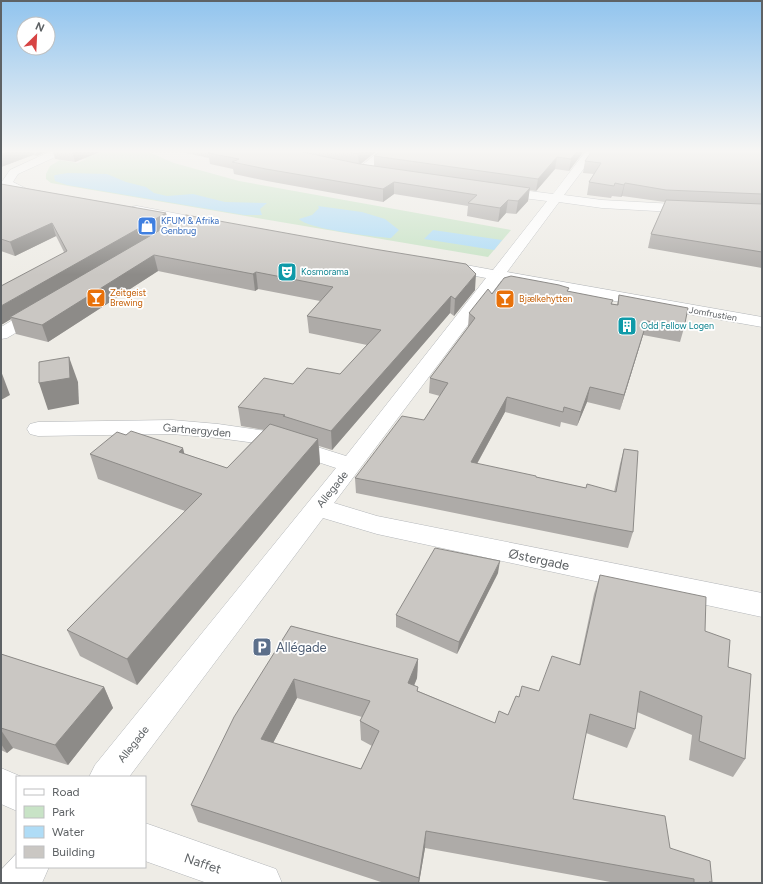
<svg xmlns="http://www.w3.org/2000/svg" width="763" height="884" font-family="Figtree,sans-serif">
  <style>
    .green { fill: #c8e3c6 }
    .water { fill: #afdcf6 }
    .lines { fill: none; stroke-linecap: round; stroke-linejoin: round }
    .minor-casing { stroke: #b3b6b9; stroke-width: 1 }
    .minor { fill: #fff; fill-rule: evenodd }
    .wall { fill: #aeaba8; fill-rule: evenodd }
    .shaded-wall { fill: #8d8b88 }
    .building { fill: #cac7c3; stroke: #8d8b88; fill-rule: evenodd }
    .labels { text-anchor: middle; stroke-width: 3.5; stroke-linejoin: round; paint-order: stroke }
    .far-shop-label { font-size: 9px; fill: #366cbe; stroke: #fff; text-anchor: start }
    .far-culture-label { font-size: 9px; fill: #0d838f; stroke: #fff; text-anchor: start }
    .far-food-label { font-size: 9px; fill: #c56008; stroke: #fff; text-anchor: start }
    .far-street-label { font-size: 9px; fill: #5e6265; stroke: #fff }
    .street-label { font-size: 11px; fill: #5e6265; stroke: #fff }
    .near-street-label { font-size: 13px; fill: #5e6265; stroke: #fff }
    .near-service-label { font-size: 13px; fill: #4e5e75; stroke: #fff; text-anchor: start }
  </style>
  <rect width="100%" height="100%" fill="#eeece6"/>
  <!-- green -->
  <path class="green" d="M 80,151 L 146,151 L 174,163 L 239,181 L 511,230 L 488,257 L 51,183 L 46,179 L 46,174 L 50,166 L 60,160 L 77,163 L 87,159 L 70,156 Z"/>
  <!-- water -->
  <g class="water">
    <path d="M 68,173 L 107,174 L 126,182 L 146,187 L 154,193 L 167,196 L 193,194 L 225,202 L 267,203 L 260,209 L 262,215 L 244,215 L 67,185 L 55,181 L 54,176 L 55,175 Z"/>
    <path d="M 318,206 L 362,212 L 385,219 L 399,230 L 391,238 C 375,237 308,229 299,219 L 312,215 L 319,208 Z"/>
    <path d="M 433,230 L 502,240 L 494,250 L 424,239 Z"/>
  </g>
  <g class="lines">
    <!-- minor casing -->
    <g class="minor-casing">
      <g id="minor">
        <path d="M 51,151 L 65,151 L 64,153 L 18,174 L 13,182 L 27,189 L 44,192 L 46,195 L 44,198 C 31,201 9,194 1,183 L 10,170 Z"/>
        <path d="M 380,151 L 392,151 L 365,173 L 357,173 L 355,171 L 357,169 Z"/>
        <path d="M 586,151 L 597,151 L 564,195 L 602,200 L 692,205 L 697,206 L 698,209 L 697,212 L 692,213 L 602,208 L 559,202 L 507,272 L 762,317 L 762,327 L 501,281 L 334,503 L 377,516 L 762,593 L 762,617 L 377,534 L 323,518 L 129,777 L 89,777 L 95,765 L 336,468 L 263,444 L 218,438 L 172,434 L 38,436 L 30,434 L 27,429 L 30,424 L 38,422 L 172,420 L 218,424 L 266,431 L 346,456 L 486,278 L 439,269 L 436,266 L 439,263 L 444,261 L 493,270 L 547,201 L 499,195 L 495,194 L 493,191 L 495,188 L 499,187 L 553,194 Z"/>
        <path d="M 137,206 L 210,220 L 215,221 L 217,224 L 215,227 L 210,228 L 132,213 L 131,210 L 132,207 Z"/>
        <path d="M 40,306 L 46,307 L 48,311 L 46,315 L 7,338 L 1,339 L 1,327 L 34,307 Z"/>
        <path d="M 1,768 L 22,777 L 17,777 L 17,811 L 1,804 Z"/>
        <path d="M 145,823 L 276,869 L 282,883 L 207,883 L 145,861 Z"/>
        <path d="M 17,853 L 17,867 L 49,867 L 42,883 L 1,883 L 2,869 Z"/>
      </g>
    </g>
    <!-- minor -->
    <use href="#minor" class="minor"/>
  </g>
  <!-- wall -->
  <g class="wall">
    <path d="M 1,151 L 47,151 L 37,156 L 33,155 L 1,167 Z"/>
    <path d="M 53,151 L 102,151 L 75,162 L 55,159 Z"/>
    <path d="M 177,151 L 377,151 L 361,164 L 374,166 L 374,156 L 584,151 L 569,171 L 555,169 L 536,191 L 529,190 L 528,201 L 516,214 L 506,213 L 498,222 L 467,216 L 468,206 L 394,194 L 383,202 L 267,181 L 234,174 L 233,169 L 210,164 L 209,158 Z"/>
    <path d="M 762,151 L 762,268 L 648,248 L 651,234 L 665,202 L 622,196 L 621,197 L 612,196 L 611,198 L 587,195 L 589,182 L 594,174 L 583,173 L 585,161 Z"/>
    <path d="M 1,184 L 166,213 L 168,225 L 475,290 L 454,316 L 450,313 L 332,450 L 319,446 L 320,464 L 137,685 L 80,656 L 67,630 L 185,511 L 98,479 L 90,454 L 185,454 L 227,468 L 264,430 L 241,426 L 238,407 L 293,384 L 340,374 L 367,345 L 309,333 L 307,316 L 320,301 L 258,289 L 255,291 L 158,271 L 48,342 L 16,334 L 11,319 L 1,325 L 64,252 L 56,236 L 15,256 L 1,251 Z"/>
    <path d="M 568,291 L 617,305 L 619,295 L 684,328 L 680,342 L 643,335 L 620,410 L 587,402 L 577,426 L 561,422 L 560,427 L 505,412 L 477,464 L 586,488 L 614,492 L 620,464 L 624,449 L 633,532 L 628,548 L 356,493 L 355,478 L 424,420 L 440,396 L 429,393 L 430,378 L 468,327 L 469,313 L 492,294 Z"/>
    <path d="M 498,573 L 457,654 L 396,627 L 396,615 Z"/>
    <path d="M 600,575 L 705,631 L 728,667 L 745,759 L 733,777 L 689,760 L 692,735 L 637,712 L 635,729 L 627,748 L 586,733 L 573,799 L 670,848 L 713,883 L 616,883 L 425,848 L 419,883 L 384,883 L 198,822 L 191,805 L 291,626 L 418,659 L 417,678 L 414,686 L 418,691 L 495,723 L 508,715 L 519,697 L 539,691 L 579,665 L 594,594 ZM 297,698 L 362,717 L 360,721 L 361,740 L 372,746 L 361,769 L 273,743 Z"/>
    <path d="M 1,654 L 104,687 L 113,708 L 68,765 L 13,748 L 7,753 L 1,750 Z"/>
  </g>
  <!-- shaded-wall -->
  <g class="shaded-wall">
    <path d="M 9,151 L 32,151 L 33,155 L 1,167 L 1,154 Z"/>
    <path d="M 36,151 L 47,151 L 37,156 Z"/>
    <path d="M 72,151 L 102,151 L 75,162 Z"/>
    <path d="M 362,151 L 377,151 L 359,165 L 358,154 Z"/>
    <path d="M 577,151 L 584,151 L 569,171 L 571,159 Z"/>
    <path d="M 557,157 L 555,169 L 536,191 L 538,179 Z"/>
    <path d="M 394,182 L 394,194 L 383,202 L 383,189 Z"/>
    <path d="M 625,183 L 622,196 L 621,197 L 624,185 Z"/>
    <path d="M 530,188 L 528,201 L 516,214 L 518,201 Z"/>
    <path d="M 508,200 L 506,213 L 498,222 L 500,208 Z"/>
    <path d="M 166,213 L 169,226 L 10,317 L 11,319 L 1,325 L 1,306 Z"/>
    <path d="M 52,223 L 56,236 L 15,256 L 10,242 Z"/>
    <path d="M 154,255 L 158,271 L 48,342 L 42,325 Z"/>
    <path d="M 256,272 L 258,289 L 255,291 L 253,274 Z"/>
    <path d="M 476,274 L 475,290 L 454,316 L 455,299 Z"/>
    <path d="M 451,296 L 450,313 L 332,450 L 331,431 Z"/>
    <path d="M 647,321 L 643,335 L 620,410 L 624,395 Z"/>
    <path d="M 69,357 L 78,382 L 79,404 L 48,410 L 39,383 Z"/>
    <path d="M 1,371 L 10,395 L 1,400 Z"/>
    <path d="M 590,387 L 587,402 L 577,426 L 581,412 Z"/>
    <path d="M 507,397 L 505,412 L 469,478 L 471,462 Z"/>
    <path d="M 318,439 L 320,464 L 137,685 L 127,659 Z"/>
    <path d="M 183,448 L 189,473 L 179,452 Z"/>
    <path d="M 500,561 L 498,573 L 457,654 L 459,642 Z"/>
    <path d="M 418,659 L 417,678 L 407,702 L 408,683 Z"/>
    <path d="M 294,679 L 297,698 L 265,758 L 261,739 Z"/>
    <path d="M 104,687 L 113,708 L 68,765 L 55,745 Z"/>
    <path d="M 1,730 L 13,748 L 7,753 L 1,744 Z"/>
    <path d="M 426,831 L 425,848 L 419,883 L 418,883 Z"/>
  </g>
  <!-- building -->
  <g class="building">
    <path d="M 1,151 L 9,151 L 1,154 Z"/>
    <path d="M 212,151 L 298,151 L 360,164 L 530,188 L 518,201 L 508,200 L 500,208 L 468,203 L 477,195 L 394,182 L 383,189 L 266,169 L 232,162 L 239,159 L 208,153 Z"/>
    <path d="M 345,151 L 362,151 L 358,154 Z"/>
    <path d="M 381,151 L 577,151 L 571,159 L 557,157 L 538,179 L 374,156 Z"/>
    <path d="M 592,151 L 762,151 L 762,194 L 666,190 L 625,183 L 624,185 L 615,183 L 614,186 L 589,182 L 601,163 L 585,161 Z"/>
    <path d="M 1,184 L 166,213 L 1,306 L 1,286 L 67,251 L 52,223 L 10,242 L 1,239 Z"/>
    <path d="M 666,200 L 762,204 L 762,252 L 651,234 Z"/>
    <path d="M 186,215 L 374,249 L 466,264 L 476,274 L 455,299 L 451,296 L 331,431 L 283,416 L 285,415 L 238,407 L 264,378 L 293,384 L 307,368 L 340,374 L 381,330 L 307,316 L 333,287 L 256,272 L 253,274 L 154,255 L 42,325 L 10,317 Z"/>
    <path d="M 511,276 L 559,285 L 569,288 L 567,291 L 613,300 L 611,304 L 618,305 L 619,295 L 688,308 L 684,328 L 647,321 L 624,395 L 590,387 L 581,412 L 564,407 L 563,412 L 507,397 L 471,462 L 536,476 L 536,477 L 586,488 L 587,484 L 616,492 L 624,449 L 638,451 L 633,532 L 355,478 L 402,416 L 424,420 L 448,383 L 430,378 L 475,318 L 469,313 L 488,289 L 492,294 L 504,278 Z"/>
    <path d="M 69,357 L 70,378 L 39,383 L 39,362 Z"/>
    <path d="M 270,424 L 318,439 L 127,659 L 67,630 L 202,494 L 90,454 L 117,432 L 126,435 L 131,431 L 183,448 L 179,452 L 227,468 Z"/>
    <path d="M 435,548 L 500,561 L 459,642 L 396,615 Z"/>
    <path d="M 600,575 L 706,597 L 705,631 L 730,640 L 728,667 L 751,674 L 745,759 L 699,741 L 702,716 L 640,691 L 635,729 L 590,714 L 573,799 L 665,816 L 670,848 L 710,861 L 712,882 L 709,882 L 713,883 L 694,883 L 694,879 L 426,831 L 419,878 L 191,805 L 234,717 L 291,626 L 418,659 L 408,683 L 418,687 L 417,691 L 495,723 L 499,711 L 508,715 L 516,696 L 519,697 L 522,686 L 539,691 L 552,656 L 580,665 ZM 294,679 L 370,701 L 360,721 L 379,731 L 361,769 L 261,739 Z"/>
    <path d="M 1,654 L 104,687 L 55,745 L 1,728 Z"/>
  </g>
  <!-- sky -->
  <linearGradient id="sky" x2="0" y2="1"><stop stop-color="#91c4ee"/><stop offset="0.55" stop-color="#f7f6f4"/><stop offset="1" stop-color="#f7f6f4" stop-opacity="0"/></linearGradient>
  <rect width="763" height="275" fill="url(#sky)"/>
  <!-- icons -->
  <defs>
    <g id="shop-square" transform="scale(1)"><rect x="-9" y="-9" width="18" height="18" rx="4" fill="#3f7fe0" stroke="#fff"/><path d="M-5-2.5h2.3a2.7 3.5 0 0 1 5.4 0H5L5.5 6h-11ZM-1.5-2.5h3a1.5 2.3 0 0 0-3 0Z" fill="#fff"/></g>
    <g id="theatre-square" transform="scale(1)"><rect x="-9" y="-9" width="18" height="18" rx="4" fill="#0f9aa8" stroke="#fff"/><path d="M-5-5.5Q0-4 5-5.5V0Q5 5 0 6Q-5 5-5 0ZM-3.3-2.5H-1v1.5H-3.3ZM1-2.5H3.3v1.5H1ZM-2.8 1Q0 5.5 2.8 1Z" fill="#fff"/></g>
    <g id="bar-square" transform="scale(1)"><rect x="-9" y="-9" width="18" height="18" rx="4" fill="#e8710a" stroke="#fff"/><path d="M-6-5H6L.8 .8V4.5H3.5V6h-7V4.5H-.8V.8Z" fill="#fff"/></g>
    <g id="building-square" transform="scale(1)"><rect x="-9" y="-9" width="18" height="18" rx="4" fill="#0f9aa8" stroke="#fff"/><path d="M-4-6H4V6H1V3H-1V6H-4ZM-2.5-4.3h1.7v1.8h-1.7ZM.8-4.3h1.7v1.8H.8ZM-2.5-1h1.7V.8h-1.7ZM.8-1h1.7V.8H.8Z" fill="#fff"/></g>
    <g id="parking-square" transform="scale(1)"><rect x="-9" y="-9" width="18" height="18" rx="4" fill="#5c6f8a" stroke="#fff"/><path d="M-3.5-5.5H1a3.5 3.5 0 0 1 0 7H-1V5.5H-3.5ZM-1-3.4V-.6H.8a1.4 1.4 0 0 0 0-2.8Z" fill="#fff"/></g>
  </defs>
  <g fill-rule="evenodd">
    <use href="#shop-square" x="147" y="226"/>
    <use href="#theatre-square" x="287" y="272"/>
    <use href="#bar-square" x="96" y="298"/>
    <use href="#bar-square" x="505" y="299"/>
    <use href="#building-square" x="627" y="326"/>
    <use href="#parking-square" x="262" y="647"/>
  </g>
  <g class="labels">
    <!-- far-shop labels -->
    <g class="far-shop-label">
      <text x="161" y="224">KFUM &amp; Afrika<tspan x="161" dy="10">Genbrug</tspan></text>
    </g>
    <!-- far-culture labels -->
    <g class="far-culture-label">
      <text x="301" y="275">Kosmorama</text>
      <text x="641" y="329">Odd Fellow Logen</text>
    </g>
    <!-- far-food labels -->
    <g class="far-food-label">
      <text x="110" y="296">Zeitgeist<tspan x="110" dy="10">Brewing</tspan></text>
      <text x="519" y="302">Bjælkehytten</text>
    </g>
    <!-- far-street labels -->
    <g class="far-street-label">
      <text transform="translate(713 314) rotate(10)" y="3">Jomfrustien</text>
    </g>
    <!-- street labels -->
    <g class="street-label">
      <text transform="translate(197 430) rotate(5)" y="4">Gartnergyden</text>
      <text transform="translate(332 489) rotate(-51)" y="4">Allegade</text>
      <text transform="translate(133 744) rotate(-52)" y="4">Allegade</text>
    </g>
    <!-- near-street labels -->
    <g class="near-street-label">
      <text transform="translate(539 559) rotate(12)" y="5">Østergade</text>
      <text transform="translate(203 863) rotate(19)" y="5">Naffet</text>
    </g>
    <!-- near-service labels -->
    <g class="near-service-label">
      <text x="276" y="652">Allégade</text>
    </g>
  </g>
  <!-- border -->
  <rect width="763" height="884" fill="none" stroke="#5e6265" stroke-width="4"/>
  <!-- legend -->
  <rect x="16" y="776" width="130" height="92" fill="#ffffff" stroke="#bfc0c1"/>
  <rect x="24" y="789" width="20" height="6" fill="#ffffff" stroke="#bfc0c1"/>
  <text x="52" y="796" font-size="12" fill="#5e6265">Road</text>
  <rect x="24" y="806" width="20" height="12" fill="#c8e3c6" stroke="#bfc0c1"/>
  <text x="52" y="816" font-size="12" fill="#5e6265">Park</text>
  <rect x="24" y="826" width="20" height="12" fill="#afdcf6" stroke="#bfc0c1"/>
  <text x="52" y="836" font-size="12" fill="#5e6265">Water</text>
  <rect x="24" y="846" width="20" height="12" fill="#cac7c3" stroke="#bfc0c1"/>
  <text x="52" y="856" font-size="12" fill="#5e6265">Building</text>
  <!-- north arrow -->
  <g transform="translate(36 36) rotate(24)"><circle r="19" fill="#ffffff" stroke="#bfc0c1"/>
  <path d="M0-3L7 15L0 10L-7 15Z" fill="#d74444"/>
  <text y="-6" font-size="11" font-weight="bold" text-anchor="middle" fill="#5e6265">N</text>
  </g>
</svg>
